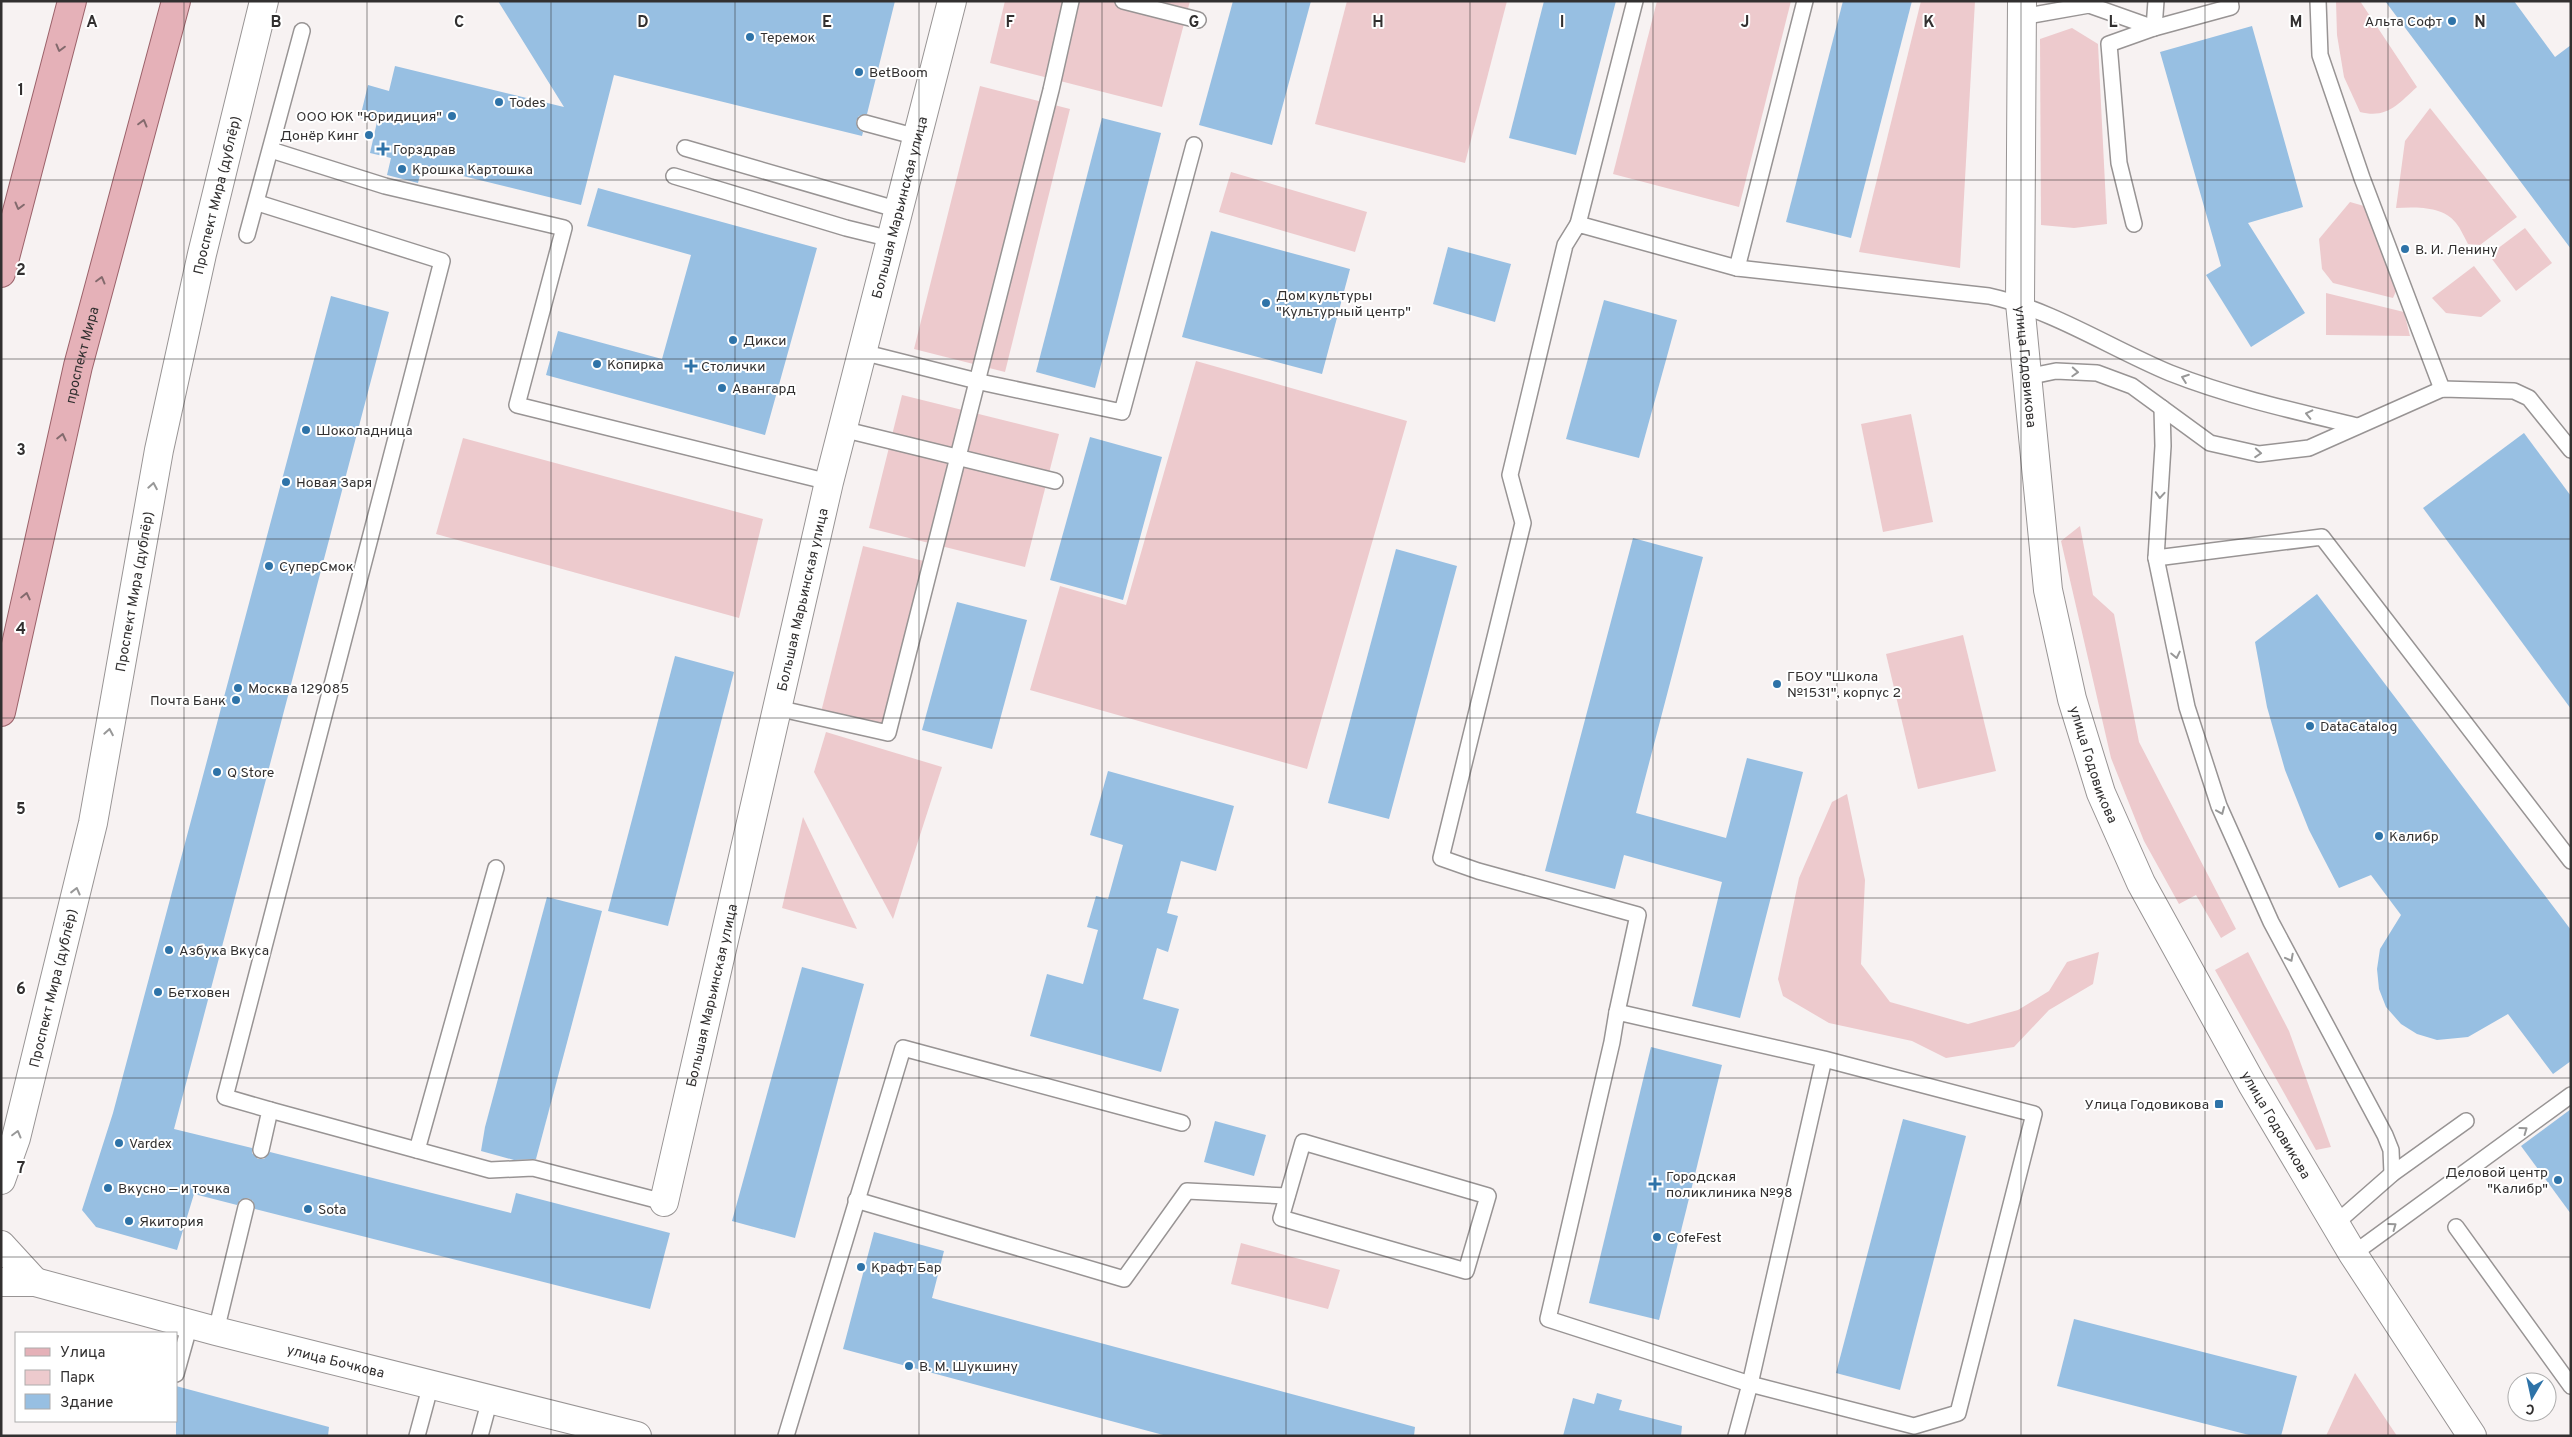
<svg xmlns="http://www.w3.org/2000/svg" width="2572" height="1437" font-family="Overpass,sans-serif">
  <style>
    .green { fill: #edcacd }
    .building { fill: #97bfe2 }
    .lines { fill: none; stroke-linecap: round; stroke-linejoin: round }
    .lane-casing { stroke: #989494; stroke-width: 18 }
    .street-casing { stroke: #989494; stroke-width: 30 }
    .secondary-casing { stroke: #989494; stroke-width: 30 }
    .primary-casing { stroke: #9b626a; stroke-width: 30 }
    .lane { stroke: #fff; stroke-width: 15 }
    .street { stroke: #fff; stroke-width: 28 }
    .secondary { stroke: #fff; stroke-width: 28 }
    .primary { stroke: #e5b1b8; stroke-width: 28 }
    .oneway { stroke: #836a6d }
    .oneway2 { stroke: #989898 }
    .grid { fill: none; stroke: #323030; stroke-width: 1; stroke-opacity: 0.55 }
    .poi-dot { fill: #2e73a8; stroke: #fff; stroke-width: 2 }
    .labels { text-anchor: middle; stroke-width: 4; stroke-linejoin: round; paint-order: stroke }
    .poi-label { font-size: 14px; fill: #323030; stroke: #fff; text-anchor: start }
    .street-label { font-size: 14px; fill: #323030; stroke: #fff }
    .grid-label { font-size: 16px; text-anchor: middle; font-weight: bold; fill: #323030; stroke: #fff; stroke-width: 4; stroke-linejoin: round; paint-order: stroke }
  </style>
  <rect width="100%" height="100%" fill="#f7f2f2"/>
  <!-- green -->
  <g class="green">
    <path d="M 1005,1 L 1190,1 L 1162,107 L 990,63 Z"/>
    <path d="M 1347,1 L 1507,1 L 1465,163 L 1315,124 Z"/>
    <path d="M 1657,1 L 1791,1 L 1739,207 L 1613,174 Z"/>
    <path d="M 1921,1 L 1975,1 L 1960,268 L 1859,252 Z"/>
    <path d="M 2336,1 L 2360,1 L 2417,87 C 2398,104 2387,119 2360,112 L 2344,77 L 2337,35 Z"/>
    <path d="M 2072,28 L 2098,44 L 2107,224 L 2074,228 L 2041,225 L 2040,39 Z"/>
    <path d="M 980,86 L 1070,109 L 1005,372 L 914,349 Z"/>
    <path d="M 2430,108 L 2517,217 L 2480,245 L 2468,244 C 2464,237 2461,229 2456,223 C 2443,206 2415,207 2396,208 L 2405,141 Z"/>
    <path d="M 1231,172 L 1367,212 L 1355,252 L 1219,212 Z"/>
    <path d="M 2350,202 L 2364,206 L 2396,291 L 2393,298 L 2333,283 L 2322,269 L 2319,239 Z"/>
    <path d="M 2525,228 L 2552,263 L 2516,291 L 2489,255 Z"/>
    <path d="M 2474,266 L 2501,301 L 2481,317 L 2446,313 L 2432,298 Z"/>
    <path d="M 2326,293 L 2404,312 L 2410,336 L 2326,335 Z"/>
    <path d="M 1196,361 L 1407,421 L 1307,769 L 1030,690 L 1060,586 L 1126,605 Z"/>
    <path d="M 902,395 L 1059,434 L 1025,567 L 869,528 Z"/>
    <path d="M 1911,414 L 1933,522 L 1883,532 L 1861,424 Z"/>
    <path d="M 463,438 L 763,519 L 739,618 L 436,534 Z"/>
    <path d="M 2080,526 L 2093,595 L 2114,614 L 2139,742 L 2236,929 L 2221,938 L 2196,895 L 2179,904 L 2144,841 L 2111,758 L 2061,541 Z"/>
    <path d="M 863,546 L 928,562 L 885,732 L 820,716 Z"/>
    <path d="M 1963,635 L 1996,771 L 1918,789 L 1886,654 Z"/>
    <path d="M 826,732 L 942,767 L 893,919 L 814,772 Z"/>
    <path d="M 1847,794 L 1865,880 L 1861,964 L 1890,1002 L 1968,1024 L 2018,1010 L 2049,991 L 2067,962 L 2099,952 L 2093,984 L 2049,1010 L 2014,1047 L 1946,1058 L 1912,1041 L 1829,1023 L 1783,996 L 1778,979 L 1799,878 L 1832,802 Z"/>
    <path d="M 803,817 L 857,929 L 782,908 Z"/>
    <path d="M 2248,952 L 2289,1031 L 2331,1147 L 2316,1150 L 2215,970 Z"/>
    <path d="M 1241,1243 L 1340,1270 L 1328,1309 L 1231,1284 Z"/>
    <path d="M 2355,1373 L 2397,1436 L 2326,1436 Z"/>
  </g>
  <!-- building -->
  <g class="building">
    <path d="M 498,1 L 895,1 L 867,114 L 859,116 L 856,121 L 858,129 L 863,132 L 862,136 L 614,75 L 581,205 L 422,166 L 418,183 L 387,175 L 391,158 L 370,153 L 377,122 L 360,118 L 368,85 L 389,91 L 395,66 L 564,107 Z"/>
    <path d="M 1233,1 L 1311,1 L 1272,145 L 1199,125 Z"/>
    <path d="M 1544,1 L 1616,1 L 1576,155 L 1509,138 Z"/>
    <path d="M 1843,1 L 1912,1 L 1851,238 L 1786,222 Z"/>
    <path d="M 2385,1 L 2514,1 L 2555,57 L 2571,45 L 2571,249 Z"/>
    <path d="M 2252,26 L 2303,207 L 2248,223 L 2305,313 L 2251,347 L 2206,275 L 2221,266 L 2160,52 Z"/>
    <path d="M 1102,118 L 1161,133 L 1095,388 L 1036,372 Z"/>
    <path d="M 598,188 L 817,248 L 765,435 L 546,375 L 558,331 L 662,359 L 691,255 L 587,226 Z"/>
    <path d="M 1211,231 L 1350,269 L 1322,374 L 1182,337 Z"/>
    <path d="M 1448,247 L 1511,264 L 1495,322 L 1433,304 Z"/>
    <path d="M 331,296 L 389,312 L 174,1129 L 252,1148 L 252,1153 L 258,1159 L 264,1159 L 270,1152 L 511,1213 L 516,1193 L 670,1233 L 650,1309 L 255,1209 L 253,1201 L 248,1198 L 240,1200 L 237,1205 L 194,1194 L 177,1250 L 96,1227 L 82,1210 L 113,1113 Z"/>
    <path d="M 1604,300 L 1677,320 L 1639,458 L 1566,439 Z"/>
    <path d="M 2524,433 L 2571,496 L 2571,709 L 2423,508 Z"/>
    <path d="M 1090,437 L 1162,457 L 1123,600 L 1050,580 Z"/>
    <path d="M 1633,538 L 1703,557 L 1636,813 L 1726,838 L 1747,758 L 1803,772 L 1740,1018 L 1692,1006 L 1722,882 L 1624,855 L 1615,889 L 1545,871 Z"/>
    <path d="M 1396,549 L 1457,566 L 1389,819 L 1328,803 Z"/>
    <path d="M 2317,594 L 2571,930 L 2571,1061 L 2553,1074 L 2508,1014 L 2468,1037 L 2437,1040 L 2417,1034 L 2401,1024 L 2386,1007 L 2379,989 L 2377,969 L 2380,949 L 2401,915 L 2371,875 L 2339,888 L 2309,830 L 2285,770 L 2267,707 L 2255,642 Z"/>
    <path d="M 957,602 L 1027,620 L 992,749 L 922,730 Z"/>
    <path d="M 675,656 L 734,672 L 668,926 L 608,911 Z"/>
    <path d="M 1108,771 L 1234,806 L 1216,871 L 1181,861 L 1167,913 L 1178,916 L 1168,952 L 1157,948 L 1143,999 L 1179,1009 L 1161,1072 L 1030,1036 L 1047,974 L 1083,984 L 1098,930 L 1087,927 L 1096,896 L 1108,899 L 1123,845 L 1090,835 Z"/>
    <path d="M 547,897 L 602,911 L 536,1159 L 514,1160 L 481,1151 L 485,1127 Z"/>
    <path d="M 802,967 L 864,984 L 795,1238 L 732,1221 Z"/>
    <path d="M 1651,1047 L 1722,1065 L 1659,1320 L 1589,1303 Z"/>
    <path d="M 2571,1109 L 2571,1214 L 2521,1146 Z"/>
    <path d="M 1903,1119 L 1966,1136 L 1900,1390 L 1836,1373 Z"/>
    <path d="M 1215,1121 L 1266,1135 L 1254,1176 L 1204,1162 Z"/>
    <path d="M 874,1232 L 944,1251 L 932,1298 L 1415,1427 L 1414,1436 L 1167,1436 L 843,1349 Z"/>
    <path d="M 2074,1319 L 2297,1376 L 2281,1436 L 2253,1436 L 2057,1386 Z"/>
    <path d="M 176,1386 L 329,1427 L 328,1436 L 176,1436 Z"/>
    <path d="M 1597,1393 L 1622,1400 L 1619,1410 L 1682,1426 L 1681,1436 L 1563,1436 L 1573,1398 L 1594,1404 Z"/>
  </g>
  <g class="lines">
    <!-- lane casing -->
    <g class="lane-casing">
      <g id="lane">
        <path d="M 1123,1 L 1198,20"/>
        <path d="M 2318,1 L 2320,55 L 2362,178 L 2442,389"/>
        <path d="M 2022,17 L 2089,5 L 2154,28 L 2231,7 L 2230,1"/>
        <path d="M 865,123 L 917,137"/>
        <path d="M 685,148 L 899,210"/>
        <path d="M 271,150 L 385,186 L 564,228 L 517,405 L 829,482"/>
        <path d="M 674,176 L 846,228 L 891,239"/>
        <path d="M 258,203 L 442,261 L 225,1097 L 270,1110 L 261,1150"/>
        <path d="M 1578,224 L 1635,1"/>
        <path d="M 2134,224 L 2119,163 L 2109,44 L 2154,28 L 2156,1"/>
        <path d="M 247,235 L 302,31"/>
        <path d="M 1737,268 L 1805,1"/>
        <path d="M 862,352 L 985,383 L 1122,412 L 1194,145"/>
        <path d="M 2027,377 L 2056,371 L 2097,373 L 2132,386 L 2210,443 L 2259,454 L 2309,448 L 2442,389 L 2514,391 L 2529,398 L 2571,450"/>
        <path d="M 2162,408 L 2163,446 L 2156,558 L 2187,707 L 2219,806 L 2271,922 L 2385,1135 L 2391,1150 L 2392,1174"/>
        <path d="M 842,429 L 1055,481"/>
        <path d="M 2156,558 L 2322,537 L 2571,861"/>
        <path d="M 777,708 L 888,733 L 1051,90 L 1071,1"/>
        <path d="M 1617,1012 L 1638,915 L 1478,871 L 1441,858 L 1523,523 L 1510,475 L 1565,245 L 1578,224 L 1737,268 L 1989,296 C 2053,310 2110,348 2170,373 C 2231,397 2294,411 2357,426"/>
        <path d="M 270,1110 L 490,1170 L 533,1168 L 664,1202"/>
        <path d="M 1303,1142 L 1488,1196 L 1466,1271 L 1281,1218 Z"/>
        <path d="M 417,1150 L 496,868"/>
        <path d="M 856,1200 L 1124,1279 L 1187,1191 L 1287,1196"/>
        <path d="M 2335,1224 L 2392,1174 L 2466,1121"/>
        <path d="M 2456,1227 L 2571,1386"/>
        <path d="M 2353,1254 L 2571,1095"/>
        <path d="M 216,1331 L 246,1207"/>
        <path d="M 176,1374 L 190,1324"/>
        <path d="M 417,1436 L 431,1384"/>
        <path d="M 480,1436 L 490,1399"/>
        <path d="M 786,1436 L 903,1048 L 1182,1123"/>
        <path d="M 1736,1436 L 1750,1384 L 1824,1059 L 2034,1114 L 1958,1413 L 1914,1426 L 1750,1384 L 1548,1319 L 1612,1042 L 1617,1012 L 1824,1059"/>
      </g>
    </g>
    <!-- street casing -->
    <g class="street-casing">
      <g id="street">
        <path id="s1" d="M 664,1202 L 829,482 L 952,1"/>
      </g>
    </g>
    <!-- secondary casing -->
    <g class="secondary-casing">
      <g id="secondary">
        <path id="s2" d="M 2022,1 L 2020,303 L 2048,590 L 2072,699 L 2101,793 L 2141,883 L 2252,1084 L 2353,1254 L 2472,1436"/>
        <path id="s3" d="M 1,1180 L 16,1138 L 93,823 L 159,450 L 202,254 L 264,1"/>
        <path d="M 1,1245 L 35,1282"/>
        <path id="s4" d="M 1,1282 L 35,1282 L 216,1331 L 637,1436"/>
      </g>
    </g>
    <!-- primary casing -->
    <g class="primary-casing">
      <g id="primary">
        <path d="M 1,273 L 72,1"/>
        <path id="s5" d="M 1,712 L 78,366 L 176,1"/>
      </g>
    </g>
    <!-- lane -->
    <use href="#lane" class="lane"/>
    <!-- street -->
    <use href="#street" class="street"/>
    <!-- secondary -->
    <use href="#secondary" class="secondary"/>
    <!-- primary -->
    <use href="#primary" class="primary"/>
  </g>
  <!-- one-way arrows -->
  <defs><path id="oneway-chevron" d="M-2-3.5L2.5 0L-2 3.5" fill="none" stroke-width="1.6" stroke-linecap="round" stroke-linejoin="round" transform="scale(1.25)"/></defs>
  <g class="oneway">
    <use href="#oneway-chevron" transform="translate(60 48) rotate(105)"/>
    <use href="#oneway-chevron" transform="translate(143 123) rotate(-75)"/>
    <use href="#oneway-chevron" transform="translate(19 206) rotate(105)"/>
    <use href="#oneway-chevron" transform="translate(101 280) rotate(-75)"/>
    <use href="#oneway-chevron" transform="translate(62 437) rotate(-77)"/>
    <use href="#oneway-chevron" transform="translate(26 596) rotate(-77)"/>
  </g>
  <g class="oneway2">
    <use href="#oneway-chevron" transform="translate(2075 372) rotate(3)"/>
    <use href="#oneway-chevron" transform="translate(2185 378) rotate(-160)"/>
    <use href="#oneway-chevron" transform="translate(2309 414) rotate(-167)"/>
    <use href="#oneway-chevron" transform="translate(2258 453) rotate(4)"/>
    <use href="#oneway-chevron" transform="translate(153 486) rotate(-80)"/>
    <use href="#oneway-chevron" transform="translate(2160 495) rotate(94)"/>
    <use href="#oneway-chevron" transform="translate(2176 655) rotate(78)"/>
    <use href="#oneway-chevron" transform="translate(109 732) rotate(-80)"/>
    <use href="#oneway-chevron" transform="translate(2221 811) rotate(67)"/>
    <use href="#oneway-chevron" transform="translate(76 891) rotate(-76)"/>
    <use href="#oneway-chevron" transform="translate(2290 958) rotate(62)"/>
    <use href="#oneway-chevron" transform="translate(2524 1130) rotate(-36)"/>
    <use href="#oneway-chevron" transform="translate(17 1134) rotate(-75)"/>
    <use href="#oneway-chevron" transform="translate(2393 1226) rotate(-36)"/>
  </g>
  <!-- grid -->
  <path class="grid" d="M 184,1 L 184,1436M 367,1 L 367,1436M 551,1 L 551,1436M 735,1 L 735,1436M 919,1 L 919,1436M 1102,1 L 1102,1436M 1286,1 L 1286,1436M 1470,1 L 1470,1436M 1653,1 L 1653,1436M 1837,1 L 1837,1436M 2021,1 L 2021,1436M 2205,1 L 2205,1436M 2388,1 L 2388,1436M 1,180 L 2571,180M 1,359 L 2571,359M 1,539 L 2571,539M 1,718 L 2571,718M 1,898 L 2571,898M 1,1078 L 2571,1078M 1,1257 L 2571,1257"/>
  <!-- markers -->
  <g class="poi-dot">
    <circle cx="2452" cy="21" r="5"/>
    <circle cx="750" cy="37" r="5"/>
    <circle cx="859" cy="72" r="5"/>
    <circle cx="499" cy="102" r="5"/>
    <circle cx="452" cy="116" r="5"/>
    <circle cx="369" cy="135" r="5"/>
    <path d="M380.5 141.5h5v5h5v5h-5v5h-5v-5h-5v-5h5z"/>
    <circle cx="402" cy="169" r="5"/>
    <circle cx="2405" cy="249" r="5"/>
    <circle cx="1266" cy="303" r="5"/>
    <circle cx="733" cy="340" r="5"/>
    <circle cx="597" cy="364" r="5"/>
    <path d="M688.5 358.5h5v5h5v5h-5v5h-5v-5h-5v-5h5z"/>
    <circle cx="722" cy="388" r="5"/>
    <circle cx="306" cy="430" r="5"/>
    <circle cx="286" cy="482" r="5"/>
    <circle cx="269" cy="566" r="5"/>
    <circle cx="1777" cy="684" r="5"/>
    <circle cx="238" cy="688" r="5"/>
    <circle cx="236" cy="700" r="5"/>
    <circle cx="2310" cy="726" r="5"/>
    <circle cx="217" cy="772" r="5"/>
    <circle cx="2379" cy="836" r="5"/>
    <circle cx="169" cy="950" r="5"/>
    <circle cx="158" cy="992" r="5"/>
    <rect x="2214" y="1099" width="10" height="10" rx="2.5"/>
    <circle cx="119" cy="1143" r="5"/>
    <circle cx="2558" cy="1180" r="5"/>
    <path d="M1652.5 1176.5h5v5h5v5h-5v5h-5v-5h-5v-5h5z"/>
    <circle cx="108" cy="1188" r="5"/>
    <circle cx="308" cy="1209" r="5"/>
    <circle cx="129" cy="1221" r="5"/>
    <circle cx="1657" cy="1237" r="5"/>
    <circle cx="861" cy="1267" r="5"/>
    <circle cx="909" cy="1366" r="5"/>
  </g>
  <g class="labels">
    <!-- poi labels -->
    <g class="poi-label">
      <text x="2442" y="26" text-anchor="end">Альта Софт</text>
      <text x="760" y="42">Теремок</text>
      <text x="869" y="77">BetBoom</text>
      <text x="509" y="107">Todes</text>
      <text x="442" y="121" text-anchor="end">ООО ЮК "Юридиция"</text>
      <text x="359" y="140" text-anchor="end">Донёр Кинг</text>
      <text x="393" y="154">Горздрав</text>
      <text x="412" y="174">Крошка Картошка</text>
      <text x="2415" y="254">В. И. Ленину</text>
      <text x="1276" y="300">Дом культуры<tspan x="1276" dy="16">"Культурный центр"</tspan></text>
      <text x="743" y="345">Дикси</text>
      <text x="607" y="369">Копирка</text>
      <text x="701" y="371">Столички</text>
      <text x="732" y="393">Авангард</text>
      <text x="316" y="435">Шоколадница</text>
      <text x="296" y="487">Новая Заря</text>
      <text x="279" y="571">СуперСмок</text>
      <text x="1787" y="681">ГБОУ "Школа<tspan x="1787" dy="16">№1531", корпус 2</tspan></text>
      <text x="248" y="693">Москва 129085</text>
      <text x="226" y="705" text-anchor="end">Почта Банк</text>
      <text x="2320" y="731">DataCatalog</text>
      <text x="227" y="777">Q Store</text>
      <text x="2389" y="841">Калибр</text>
      <text x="179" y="955">Азбука Вкуса</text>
      <text x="168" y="997">Бетховен</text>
      <text x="2209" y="1109" text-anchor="end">Улица Годовикова</text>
      <text x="129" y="1148">Vardex</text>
      <text x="2548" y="1177" text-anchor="end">Деловой центр<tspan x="2548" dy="16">"Калибр"</tspan></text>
      <text x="1666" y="1181">Городская<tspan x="1666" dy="16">поликлиника №98</tspan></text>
      <text x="118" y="1193">Вкусно — и точка</text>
      <text x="318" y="1214">Sota</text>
      <text x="139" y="1226">Якитория</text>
      <text x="1667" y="1242">CofeFest</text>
      <text x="871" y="1272">Крафт Бар</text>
      <text x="919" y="1371">В. М. Шукшину</text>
    </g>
    <!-- street labels -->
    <g class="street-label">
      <text dy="5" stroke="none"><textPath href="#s3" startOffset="1009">Проспект Мира (дублёр)</textPath></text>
      <text dy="5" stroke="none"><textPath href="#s1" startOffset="1022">Большая Марьинская улица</textPath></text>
      <text dy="5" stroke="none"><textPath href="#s5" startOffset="366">проспект Мира</textPath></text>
      <text dy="5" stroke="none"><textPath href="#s2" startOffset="366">улица Годовикова</textPath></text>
      <text dy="5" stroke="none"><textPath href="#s3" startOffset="604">Проспект Мира (дублёр)</textPath></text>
      <text dy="5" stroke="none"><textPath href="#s1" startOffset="618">Большая Марьинская улица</textPath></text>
      <text dy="5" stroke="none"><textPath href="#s2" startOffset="771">улица Годовикова</textPath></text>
      <text dy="5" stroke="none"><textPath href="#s3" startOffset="199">Проспект Мира (дублёр)</textPath></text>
      <text dy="5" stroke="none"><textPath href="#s1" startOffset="212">Большая Марьинская улица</textPath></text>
      <text dy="5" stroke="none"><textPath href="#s2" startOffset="1176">улица Годовикова</textPath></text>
      <text dy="5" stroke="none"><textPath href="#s4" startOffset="345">улица Бочкова</textPath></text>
    </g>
  </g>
  <g class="grid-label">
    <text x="92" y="27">A</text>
    <text x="276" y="27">B</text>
    <text x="459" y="27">C</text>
    <text x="643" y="27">D</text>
    <text x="827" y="27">E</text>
    <text x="1010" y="27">F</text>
    <text x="1194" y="27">G</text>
    <text x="1378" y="27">H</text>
    <text x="1562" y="27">I</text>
    <text x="1745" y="27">J</text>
    <text x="1929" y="27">K</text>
    <text x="2113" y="27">L</text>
    <text x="2296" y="27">M</text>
    <text x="2480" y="27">N</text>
    <text x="21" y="95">1</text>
    <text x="21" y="275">2</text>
    <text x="21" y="455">3</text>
    <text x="21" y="634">4</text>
    <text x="21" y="814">5</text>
    <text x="21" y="994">6</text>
    <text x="21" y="1173">7</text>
  </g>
  <!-- border -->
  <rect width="2572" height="1437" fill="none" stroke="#323030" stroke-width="5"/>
  <!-- legend -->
  <rect x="15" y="1332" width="162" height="90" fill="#ffffff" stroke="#adacac"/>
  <rect x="25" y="1348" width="25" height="8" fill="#e5b1b8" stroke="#adacac"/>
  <text x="60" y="1357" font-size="15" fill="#323030">Улица</text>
  <rect x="25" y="1370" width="25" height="15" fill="#edcacd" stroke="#adacac"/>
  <text x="60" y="1382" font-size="15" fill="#323030">Парк</text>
  <rect x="25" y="1394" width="25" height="15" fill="#97bfe2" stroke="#adacac"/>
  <text x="60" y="1407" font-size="15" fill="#323030">Здание</text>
  <!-- north arrow -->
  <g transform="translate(2532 1397) rotate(189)"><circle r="24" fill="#ffffff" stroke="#adacac"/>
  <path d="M0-4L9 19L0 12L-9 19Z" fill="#2e73a8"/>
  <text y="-8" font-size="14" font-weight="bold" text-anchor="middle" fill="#323030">С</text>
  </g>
</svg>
